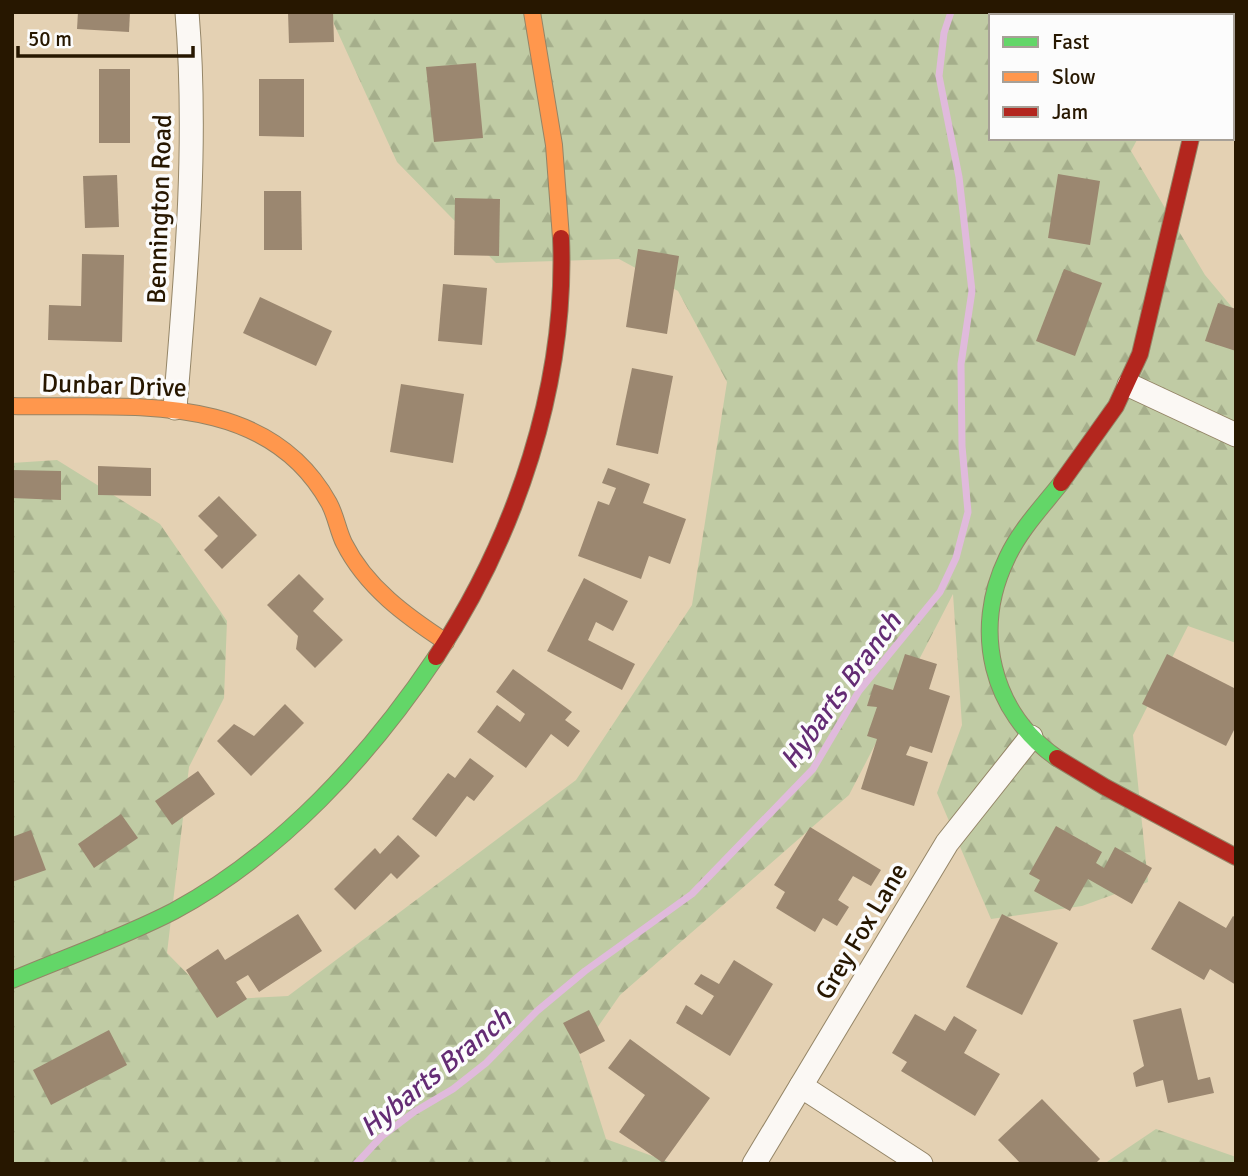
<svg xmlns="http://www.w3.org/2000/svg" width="1248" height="1176" font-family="Signika,sans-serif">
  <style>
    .forest { fill: url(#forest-firs) }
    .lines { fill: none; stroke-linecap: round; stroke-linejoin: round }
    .stream { stroke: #e0badc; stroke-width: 7 }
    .building { fill: #9b8770 }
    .street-casing { stroke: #948567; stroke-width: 25 }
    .fast-casing { stroke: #948567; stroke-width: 18 }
    .slow-casing { stroke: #948567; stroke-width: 18 }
    .jam-casing { stroke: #948567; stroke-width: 18 }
    .street { stroke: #fbf8f4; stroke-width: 23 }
    .fast { stroke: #63d668; stroke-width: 16 }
    .slow { stroke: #ff974d; stroke-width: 16 }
    .jam { stroke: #b3261e; stroke-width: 16 }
    .labels { text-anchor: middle; stroke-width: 7; stroke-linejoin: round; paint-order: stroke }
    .street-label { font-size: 26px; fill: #271700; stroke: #fcfcfc }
    .water-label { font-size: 28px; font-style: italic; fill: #642c74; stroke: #fcfcfc }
  </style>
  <defs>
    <pattern id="forest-firs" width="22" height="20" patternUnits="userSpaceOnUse" patternTransform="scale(1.75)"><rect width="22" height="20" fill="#c0cba4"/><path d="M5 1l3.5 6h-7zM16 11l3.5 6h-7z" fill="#a5ae8b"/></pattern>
  </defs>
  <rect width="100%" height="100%" fill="#e4d1b3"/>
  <!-- forest -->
  <g class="forest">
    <path d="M 331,12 L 1187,12 L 1186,16 L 991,16 L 991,138 L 1138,138 L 1131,151 L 1205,275 L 1236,312 L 1236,643 L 1188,626 L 1133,735 L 1148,882 L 1082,906 L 991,919 L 937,793 L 962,725 L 953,594 L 849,795 L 620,995 L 579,1054 L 606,1139 L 674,1164 L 12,1164 L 12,463 L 57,460 L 160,524 L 227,621 L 224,698 L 189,767 L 167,953 L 213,1000 L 288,996 L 576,780 L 692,605 L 727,382 L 678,291 L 619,259 L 496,263 L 397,162 L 334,24 Z"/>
    <path d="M 1156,1129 L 1236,1157 L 1236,1164 L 1104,1164 Z"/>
  </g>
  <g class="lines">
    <!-- stream -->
    <path class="stream" d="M 356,1164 L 381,1137 L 414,1112 L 453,1089 L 486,1063 L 537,1011 L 585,971 L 692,894 L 813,769 L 859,691 L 940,592 L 956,558 L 968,512 L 962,446 L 961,364 L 972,291 L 959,177 L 939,76 L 944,33 L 951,12"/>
  </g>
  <!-- building -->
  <g class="building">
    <path d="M 78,12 L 130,12 L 129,32 L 77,29 Z"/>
    <path d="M 288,12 L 333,12 L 334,42 L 289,43 Z"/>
    <path d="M 476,63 L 483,138 L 434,142 L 426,67 Z"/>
    <rect x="99" y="69" width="31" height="74"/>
    <path d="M 259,79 L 304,79 L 304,137 L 259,136 Z"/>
    <path d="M 1058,174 L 1100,181 L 1090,245 L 1048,238 Z"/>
    <path d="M 117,175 L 119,227 L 85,228 L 83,176 Z"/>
    <path d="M 264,191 L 301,191 L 302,250 L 264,250 Z"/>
    <path d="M 455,198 L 500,199 L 499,256 L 454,255 Z"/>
    <path d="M 638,249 L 679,256 L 667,334 L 626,327 Z"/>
    <path d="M 82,254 L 124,255 L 122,342 L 48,340 L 49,305 L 81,306 Z"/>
    <path d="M 1064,269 L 1102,283 L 1075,356 L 1036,341 Z"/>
    <path d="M 443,284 L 487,288 L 482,345 L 438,341 Z"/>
    <path d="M 260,297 L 332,331 L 316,366 L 243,333 Z"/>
    <path d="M 1218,303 L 1236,309 L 1236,351 L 1205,341 Z"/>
    <path d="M 632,368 L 673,376 L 658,454 L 616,445 Z"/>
    <path d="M 401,384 L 464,394 L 453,463 L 390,452 Z"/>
    <path d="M 98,466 L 151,468 L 151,496 L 98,495 Z"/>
    <path d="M 608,468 L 650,484 L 643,503 L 686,519 L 670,564 L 649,556 L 641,579 L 578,556 L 598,501 L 609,505 L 616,488 L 602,483 Z"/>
    <path d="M 12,470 L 61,471 L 61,500 L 12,498 Z"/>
    <path d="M 219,496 L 257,535 L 222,569 L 204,550 L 218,536 L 198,516 Z"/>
    <path d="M 299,574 L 324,599 L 313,611 L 343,640 L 315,668 L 296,649 L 298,636 L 267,605 Z"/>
    <path d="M 584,578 L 628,601 L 613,631 L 596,622 L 588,640 L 635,664 L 622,690 L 547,651 Z"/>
    <path d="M 905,654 L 937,664 L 929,689 L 950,696 L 932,753 L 910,746 L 906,755 L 928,762 L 914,806 L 861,789 L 877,739 L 867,736 L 877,707 L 867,706 L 874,684 L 893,690 Z"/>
    <path d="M 1167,654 L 1236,689 L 1236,726 L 1226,746 L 1142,704 Z"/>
    <path d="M 513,669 L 572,712 L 565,720 L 580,731 L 568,747 L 551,734 L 526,768 L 477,732 L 497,705 L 520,722 L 525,714 L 496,692 Z"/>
    <path d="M 285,704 L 304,723 L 251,776 L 217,741 L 234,724 L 254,736 Z"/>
    <path d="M 470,758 L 494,776 L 474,801 L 467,796 L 436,837 L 412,819 L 448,773 L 455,778 Z"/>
    <path d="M 198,771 L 215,794 L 172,825 L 155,801 Z"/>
    <path d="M 121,814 L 138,838 L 94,868 L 78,844 Z"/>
    <path d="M 1056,826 L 1102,852 L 1096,863 L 1104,868 L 1115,847 L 1152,868 L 1132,904 L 1088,879 L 1070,911 L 1034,891 L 1040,880 L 1029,874 Z"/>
    <path d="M 810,827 L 881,870 L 871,886 L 853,876 L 838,900 L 849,907 L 837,926 L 823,918 L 815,932 L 776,908 L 785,892 L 774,885 Z"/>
    <path d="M 31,830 L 46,870 L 12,882 L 12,837 Z"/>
    <path d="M 398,835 L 420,856 L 397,879 L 391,873 L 355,910 L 334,889 L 375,848 L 380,854 Z"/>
    <path d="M 1179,901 L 1226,928 L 1233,916 L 1236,918 L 1236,985 L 1210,969 L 1204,980 L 1151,949 Z"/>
    <path d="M 298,914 L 322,951 L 259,992 L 248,975 L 236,982 L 247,999 L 217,1018 L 186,970 L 218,949 L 225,960 Z"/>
    <path d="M 1002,914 L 1058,943 L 1022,1015 L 966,987 Z"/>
    <path d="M 734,960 L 773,984 L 730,1056 L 676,1023 L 686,1005 L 702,1015 L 714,996 L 694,984 L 701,974 L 719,984 Z"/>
    <path d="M 1181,1008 L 1198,1080 L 1210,1077 L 1214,1093 L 1168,1103 L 1163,1080 L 1136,1087 L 1133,1073 L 1144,1066 L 1133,1020 Z"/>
    <path d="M 589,1010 L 605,1041 L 580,1054 L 563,1023 Z"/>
    <path d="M 915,1014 L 945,1031 L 954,1016 L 977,1030 L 964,1053 L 1000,1074 L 975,1116 L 901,1071 L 907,1062 L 892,1053 Z"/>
    <path d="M 109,1030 L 127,1065 L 51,1105 L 33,1070 Z"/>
    <path d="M 630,1039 L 710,1098 L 663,1163 L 619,1132 L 645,1095 L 608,1068 Z"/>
    <path d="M 1042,1099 L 1100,1159 L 1095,1164 L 1021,1164 L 998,1140 Z"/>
  </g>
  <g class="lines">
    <!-- street casing -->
    <g class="street-casing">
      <g id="street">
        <path d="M 1225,16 L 1226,12"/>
        <path d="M 1232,105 L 1236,106"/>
        <path d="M 1129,385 L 1236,435"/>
        <path d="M 175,408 C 186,276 198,145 187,12"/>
        <path d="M 801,1086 L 921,1164"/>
        <path d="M 754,1164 L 947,843 L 1031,737"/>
      </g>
    </g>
    <!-- fast casing -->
    <g class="fast-casing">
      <g id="fast">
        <path d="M 1057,758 C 991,712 972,630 1007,558 C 1020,530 1042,507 1061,483"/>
        <path d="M 12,980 C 66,957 122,938 174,911 C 281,853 369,757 436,657"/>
      </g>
    </g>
    <!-- slow casing -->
    <g class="slow-casing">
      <g id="slow">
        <path d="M 532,12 L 554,145 L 561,238"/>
        <path d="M 12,406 C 124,409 265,387 329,503 C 336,516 338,531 344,543 C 366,587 406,616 446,642"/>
      </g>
    </g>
    <!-- jam casing -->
    <g class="jam-casing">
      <g id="jam">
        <path d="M 1061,483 L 1116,406 L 1140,354 L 1191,138"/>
        <path d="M 436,657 C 516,535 567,385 561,238"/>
        <path d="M 1057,758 L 1105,787 L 1236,857"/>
      </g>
    </g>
    <!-- street -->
    <use href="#street" class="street"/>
    <!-- fast -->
    <use href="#fast" class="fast"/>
    <!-- slow -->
    <use href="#slow" class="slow"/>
    <!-- jam -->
    <use href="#jam" class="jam"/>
  </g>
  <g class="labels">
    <!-- street labels -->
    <g class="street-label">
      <text transform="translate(159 209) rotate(-88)" y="9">Bennington Road</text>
      <text transform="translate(114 385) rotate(2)" y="9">Dunbar Drive</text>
      <text transform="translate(861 931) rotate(-59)" y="9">Grey Fox Lane</text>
    </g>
    <!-- water labels -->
    <g class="water-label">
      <text transform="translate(840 690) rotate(-54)" y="10">Hybarts Branch</text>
      <text transform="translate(435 1072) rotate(-39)" y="10">Hybarts Branch</text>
    </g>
  </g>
  <!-- border -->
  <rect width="1248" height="1176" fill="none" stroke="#271700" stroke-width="28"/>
  <!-- legend -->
  <rect x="989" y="14" width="245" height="126" fill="#fcfcfc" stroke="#a7a097" stroke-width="2"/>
  <rect x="1003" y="37" width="35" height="10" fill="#63d668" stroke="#a7a097" stroke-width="2"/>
  <text x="1052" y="49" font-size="21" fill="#271700">Fast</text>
  <rect x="1003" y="72" width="35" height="10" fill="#ff974d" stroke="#a7a097" stroke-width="2"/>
  <text x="1052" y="84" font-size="21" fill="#271700">Slow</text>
  <rect x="1003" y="107" width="35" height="10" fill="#b3261e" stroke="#a7a097" stroke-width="2"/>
  <text x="1052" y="119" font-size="21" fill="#271700">Jam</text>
  <!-- scale -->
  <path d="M18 46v10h175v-10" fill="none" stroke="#271700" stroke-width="3.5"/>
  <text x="28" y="46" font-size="21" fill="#271700" stroke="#fcfcfc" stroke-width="5" paint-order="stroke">50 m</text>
</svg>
